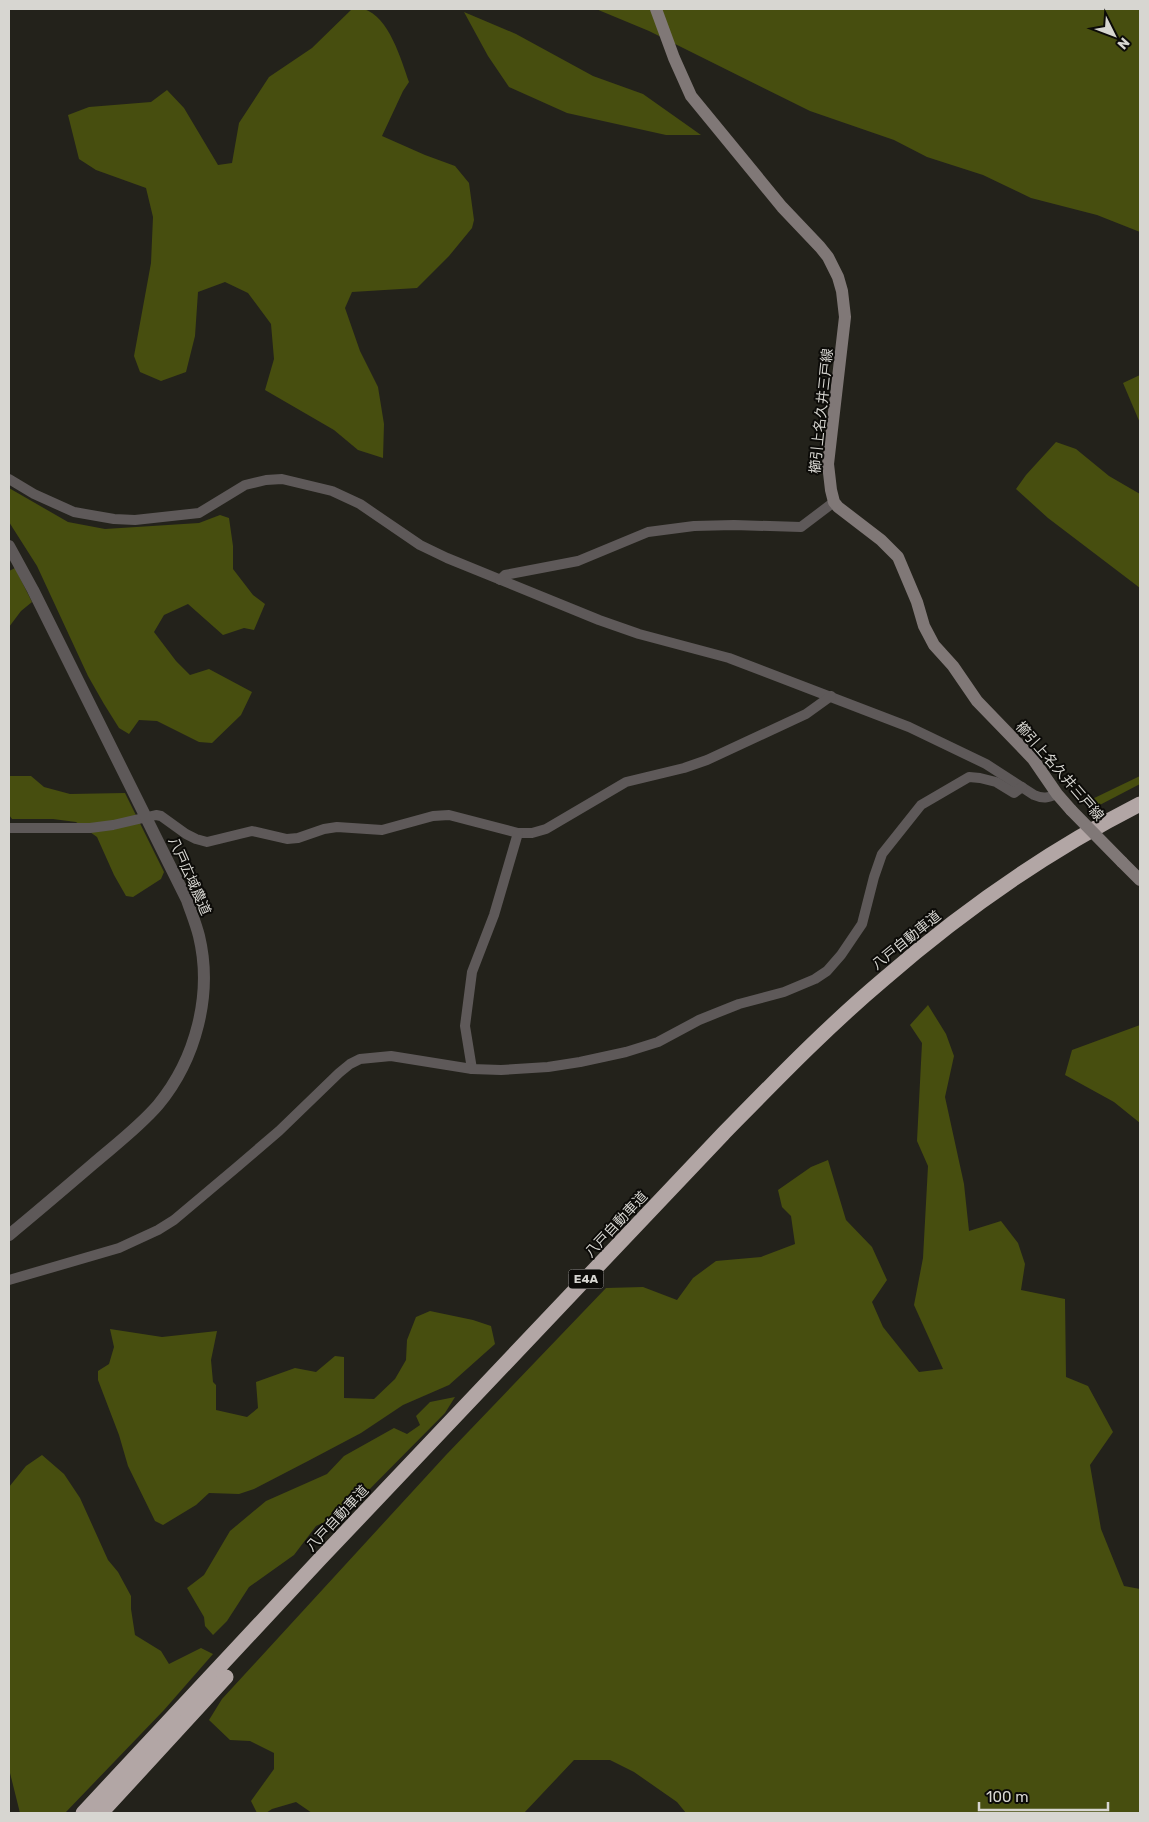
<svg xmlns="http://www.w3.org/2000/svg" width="1149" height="1822" font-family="Rubik,'Noto Sans JP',sans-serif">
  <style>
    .green { fill: #474e0f }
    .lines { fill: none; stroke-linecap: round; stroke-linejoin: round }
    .minor { stroke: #5e5959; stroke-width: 10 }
    .tertiary { stroke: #5e5959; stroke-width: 12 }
    .secondary { stroke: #807877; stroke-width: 12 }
    .motorway { stroke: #b2a6a5; stroke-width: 15 }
    .secondary-bridge { stroke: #807877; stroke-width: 12 }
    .labels { text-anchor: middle; stroke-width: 4; stroke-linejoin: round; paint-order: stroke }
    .shield { fill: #0c0b08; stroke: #9a9995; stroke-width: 1 }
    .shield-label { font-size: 12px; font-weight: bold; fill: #d7d6d1 }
    .street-label { font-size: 14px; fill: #d7d6d1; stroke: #0c0b08 }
  </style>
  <rect width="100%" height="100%" fill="#23221b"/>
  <!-- green -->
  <g class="green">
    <path d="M 352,9 C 356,9 361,8 364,9 C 389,17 401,59 409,82 L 403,91 L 382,136 L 425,155 L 455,166 L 469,183 L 474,220 L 472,228 L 449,256 L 417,288 L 352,292 L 345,308 L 360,351 L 378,387 L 384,424 L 383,458 L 358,450 L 334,430 L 265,390 L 274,359 L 271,324 L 248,293 L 225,282 L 198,292 L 195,336 L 186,372 L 161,381 L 140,372 L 134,356 L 151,263 L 153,217 L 146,188 L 96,170 L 79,159 L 68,115 L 89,107 L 151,102 L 167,90 L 184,108 L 218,165 L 232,163 L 239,123 L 269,77 L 312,48 Z"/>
    <path d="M 596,9 L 1140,9 L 1140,232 L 1097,215 L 1031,198 L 983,175 L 927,157 L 894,140 L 810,111 L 649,31 Z"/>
    <path d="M 464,12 L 516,34 L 593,76 L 643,94 L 701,135 L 666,135 L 567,113 L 509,87 L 488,56 Z"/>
    <path d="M 1140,375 L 1140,423 L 1123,383 Z"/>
    <path d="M 1056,442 L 1076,449 L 1109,476 L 1140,494 L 1140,588 L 1048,518 L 1016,489 L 1026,475 Z"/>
    <path d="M 9,488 L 68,522 L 105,529 L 199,523 L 220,515 L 229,518 L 233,546 L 233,569 L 253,595 L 265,604 L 254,630 L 244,628 L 223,635 L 188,604 L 164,615 L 154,632 L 176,661 L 190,675 L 209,669 L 252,692 L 241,715 L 212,743 L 199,742 L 157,721 L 139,720 L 129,734 L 119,728 L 104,704 L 88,676 L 37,566 L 9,522 Z"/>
    <path d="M 15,568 L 32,602 L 21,611 L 9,627 L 9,571 Z"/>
    <path d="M 9,776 L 31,776 L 44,787 L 70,794 L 125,793 L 164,872 L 161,879 L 133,897 L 126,896 L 114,875 L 97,837 L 76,822 L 53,819 L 12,819 L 9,815 Z"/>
    <path d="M 1140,776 L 1140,784 L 1092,809 L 1086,802 Z"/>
    <path d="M 928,1005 L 946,1034 L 954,1056 L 945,1097 L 964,1184 L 969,1231 L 1001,1221 L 1018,1243 L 1025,1264 L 1021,1290 L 1065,1299 L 1066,1377 L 1088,1386 L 1113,1432 L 1090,1465 L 1101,1529 L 1124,1586 L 1140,1589 L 1140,1813 L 686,1813 L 677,1802 L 634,1772 L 610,1760 L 574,1760 L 524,1813 L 312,1813 L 296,1802 L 272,1809 L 266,1813 L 257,1813 L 251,1801 L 274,1769 L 274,1753 L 250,1741 L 230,1740 L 209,1720 L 222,1699 L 446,1455 L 606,1288 L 643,1287 L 677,1300 L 693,1278 L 716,1261 L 761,1257 L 795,1244 L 791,1216 L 782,1207 L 778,1190 L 811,1167 L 828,1160 L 846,1220 L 872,1247 L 887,1280 L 872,1302 L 883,1327 L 919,1372 L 943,1369 L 914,1305 L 923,1258 L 928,1166 L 917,1141 L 922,1043 L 910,1025 Z"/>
    <path d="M 1140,1025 L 1140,1123 L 1114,1102 L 1065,1075 L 1072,1050 Z"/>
    <path d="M 430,1311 L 473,1320 L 491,1326 L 495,1344 L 449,1385 L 403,1405 L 361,1433 L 308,1461 L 254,1489 L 239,1494 L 209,1493 L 196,1505 L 163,1525 L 155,1521 L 128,1466 L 119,1435 L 98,1380 L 98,1371 L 109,1364 L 114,1347 L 110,1329 L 162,1337 L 217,1331 L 211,1360 L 213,1382 L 216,1385 L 216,1410 L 247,1417 L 258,1408 L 256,1382 L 295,1368 L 316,1372 L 335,1356 L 344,1357 L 344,1398 L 374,1399 L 395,1379 L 406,1360 L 407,1340 L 416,1317 Z"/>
    <path d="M 455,1397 L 445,1413 L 347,1512 L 316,1526 L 294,1555 L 249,1587 L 227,1621 L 213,1635 L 205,1626 L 204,1617 L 187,1588 L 204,1575 L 230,1531 L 266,1501 L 327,1474 L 344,1456 L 394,1428 L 407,1434 L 420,1425 L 416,1416 L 430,1402 Z"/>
    <path d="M 42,1455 L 64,1474 L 80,1498 L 108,1560 L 118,1572 L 131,1596 L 131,1609 L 135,1635 L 161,1651 L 169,1664 L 201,1648 L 213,1654 L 164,1710 L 65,1813 L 20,1813 L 9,1769 L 9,1487 L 26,1466 Z"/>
  </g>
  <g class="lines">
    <!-- minor -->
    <g class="minor">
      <path d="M 9,479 L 34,494 L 74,512 L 114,519 L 135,520 L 199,513 L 245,485 L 266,480 L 282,479 L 332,491 L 360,504 L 420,545 L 447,558 L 599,620 L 639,634 L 729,658 L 909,727 L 986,764 L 1034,795 C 1043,799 1048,798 1057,794"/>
      <path d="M 500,580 L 505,575 L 578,561 L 648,532 L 694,526 L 734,525 L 801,527 L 834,502"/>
      <path d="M 9,828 L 90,828 L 113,825 L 156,815 L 161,816 L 186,834 L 196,839 L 207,842 L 252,831 L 287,839 L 298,838 L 324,829 L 337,827 L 382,830 L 433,816 L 449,815 L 518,833 L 532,833 L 546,829 L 626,782 L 684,768 L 707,760 L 806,714 L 831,696"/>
      <path d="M 472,1069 L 465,1026 L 472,972 L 494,915 L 518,833"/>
      <path d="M 9,1280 L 119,1248 L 158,1230 L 174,1220 L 237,1167 L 279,1131 L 339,1073 L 350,1064 L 360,1059 L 391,1056 L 472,1069 L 501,1070 L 548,1067 L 580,1062 L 626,1052 L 658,1042 L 699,1020 L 739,1004 L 784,992 L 815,979 L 827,971 L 841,955 L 862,924 L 874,877 L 882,854 L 921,805 L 969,777 L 980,778 L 996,782 L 1014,793 L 1022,787"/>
    </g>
    <!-- tertiary -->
    <path class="tertiary" d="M 9,546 L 33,590 L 187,900 C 191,912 196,924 199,936 C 213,994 196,1059 158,1105 C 139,1127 115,1145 93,1164 C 65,1188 37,1212 9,1235"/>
    <!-- secondary -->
    <g class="secondary">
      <path d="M 656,9 L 674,58 L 691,96 L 782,207 L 820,247 L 828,257 L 838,277 L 842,291 L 845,317 L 828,464 L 831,490 L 834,502 L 838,507 L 881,540 L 898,557 L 917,602 L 924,626 L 934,645 L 953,666 L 977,701 L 1033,759 L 1057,794 L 1071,810"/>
      <path d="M 1122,862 L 1140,880"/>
    </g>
    <!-- motorway -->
    <g class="motorway">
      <path d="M 83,1813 L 320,1559 L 723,1134 C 775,1081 827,1027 884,979 C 962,911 1048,851 1140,804"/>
      <path d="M 101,1813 L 226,1677"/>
    </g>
    <!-- secondary-bridge -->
    <path class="secondary-bridge" d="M 1071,810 L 1122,862"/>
  </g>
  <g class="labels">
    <!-- shield labels -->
    <rect class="shield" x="568.5" y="1269.5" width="35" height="19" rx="4"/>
    <g class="shield-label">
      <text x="586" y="1283">E4A</text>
    </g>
    <!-- street labels -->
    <g class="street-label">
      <text transform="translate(821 411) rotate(-84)" y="5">櫛引上名久井三戸線</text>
      <text transform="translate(1060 771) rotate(49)" y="5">櫛引上名久井三戸線</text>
      <text transform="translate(190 876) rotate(66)" y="5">八戸広域農道</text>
      <text transform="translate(906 940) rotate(-39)" y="5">八戸自動車道</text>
      <text transform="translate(616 1224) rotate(-47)" y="5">八戸自動車道</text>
      <text transform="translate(337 1518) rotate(-47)" y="5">八戸自動車道</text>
    </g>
  </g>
  <!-- border -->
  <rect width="1149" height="1822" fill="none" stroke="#d7d6d1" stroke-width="20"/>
  <!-- north arrow -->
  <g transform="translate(1114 35) rotate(132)" stroke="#0c0b08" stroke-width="4" paint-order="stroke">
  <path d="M0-4L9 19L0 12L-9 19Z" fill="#d7d6d1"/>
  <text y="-8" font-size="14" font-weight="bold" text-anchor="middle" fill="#d7d6d1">N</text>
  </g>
  <!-- scale -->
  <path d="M979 1802v8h129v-8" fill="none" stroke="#d7d6d1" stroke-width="2.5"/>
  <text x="986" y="1802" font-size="15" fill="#d7d6d1" stroke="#0c0b08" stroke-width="4" paint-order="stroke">100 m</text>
</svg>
